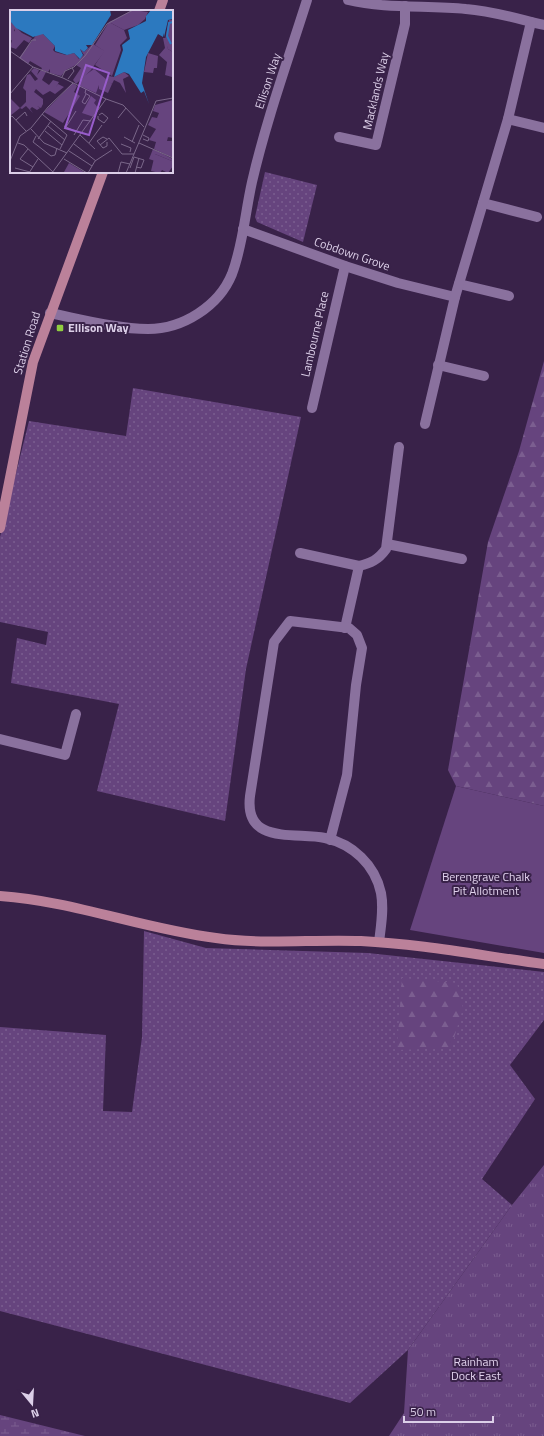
<svg xmlns="http://www.w3.org/2000/svg" width="544" height="1436" font-family="'Titillium Web',sans-serif">
  <style>
    .grass { fill: url(#grass-dots) }
    .forest { fill: url(#forest-firs) }
    .wetland { fill: url(#wetland-marsh) }
    .park { fill: url(#park-tufts) }
    .garden { fill: #66447e }
    .lines { fill: none; stroke-linecap: round; stroke-linejoin: round }
    .minor { stroke: #8a719e; stroke-width: 10 }
    .major { stroke: #bb819a; stroke-width: 10 }
    .poi-dot { fill: #91cd40; stroke: #392249; stroke-width: 1.5 }
    .labels { text-anchor: middle; stroke-width: 4; stroke-linejoin: round; paint-order: stroke }
    .street-label { font-size: 12px; fill: #dccfe8; stroke: #392249 }
    .poi-label { font-size: 12px; font-weight: bold; fill: #dccfe8; stroke: #392249; text-anchor: start }
    .park-label { font-size: 12px; fill: #e0d1ec; stroke: #392249 }
    .inset-river { fill: none; stroke: #2c79bf; stroke-width: 2 }
    .inset-road { fill: none; stroke: #7a6789; stroke-width: 1 }
    .view { fill: #985dcb; fill-opacity: 0.15; stroke: #985dcb; stroke-width: 2 }
    .inset-edge { fill: none; stroke: #dccfe8; stroke-width: 2 }
  </style>
  <defs>
    <pattern id="grass-dots" width="8" height="8" patternUnits="userSpaceOnUse"><rect width="8" height="8" fill="#66447e"/><path d="M2 2h.1M6 6h.1" fill="none" stroke="#7b5e90" stroke-width="1.8" stroke-linecap="round"/></pattern>
    <pattern id="forest-firs" width="22" height="20" patternUnits="userSpaceOnUse"><rect width="22" height="20" fill="#66447e"/><path d="M5 1l3.5 6h-7zM16 11l3.5 6h-7z" fill="#7b5e90"/></pattern>
    <pattern id="wetland-marsh" width="20" height="14" patternUnits="userSpaceOnUse"><rect width="20" height="14" fill="#66447e"/><path d="M1 5h8M5 5V1M11 12h8M15 12V8" fill="none" stroke="#7b5e90"/></pattern>
    <pattern id="park-tufts" width="24" height="20" patternUnits="userSpaceOnUse"><rect width="24" height="20" fill="#66447e"/><path d="M3 7l-1-3M5 7V3M7 7l1-3M15 17l-1-3M17 17v-4M19 17l1-3" fill="none" stroke="#7b5e90"/></pattern>
  </defs>
  <rect width="100%" height="100%" fill="#392249"/>
  <!-- grass -->
  <g class="grass">
    <path d="M 265,172 L 317,185 L 303,242 L 257,222 L 255,217 Z"/>
    <path d="M 133,388 L 301,417 L 246,669 L 225,821 L 97,791 L 119,704 L 11,683 L 17,638 L 46,645 L 48,632 L 0,622 L 0,537 L 29,421 L 126,436 Z"/>
    <path d="M 144,931 L 206,948 L 368,953 L 544,972 L 544,1020 L 510,1065 L 535,1099 L 482,1179 L 512,1205 L 408,1350 L 350,1403 L 0,1311 L 0,1027 L 106,1035 L 103,1111 L 132,1112 L 142,1037 Z"/>
  </g>
  <!-- forest -->
  <g class="forest">
    <path d="M 544,361 L 544,806 L 456,786 L 448,770 L 488,542 L 519,451 Z"/>
    <path d="M 402,978 L 457,983 L 463,1008 L 451,1048 L 397,1050 Z"/>
  </g>
  <!-- wetland -->
  <path class="wetland" d="M 0,1415 L 85,1436 L 0,1436 Z"/>
  <!-- park -->
  <path class="park" d="M 544,1165 L 544,1436 L 389,1436 L 404,1413 L 408,1350 L 512,1205 Z"/>
  <!-- garden -->
  <path class="garden" d="M 456,786 L 544,806 L 544,953 L 410,930 Z"/>
  <g class="lines">
    <!-- minor -->
    <g class="minor">
      <path d="M 348,0 C 386,9 427,5 466,9 C 493,11 518,19 544,25"/>
      <path d="M 508,119 L 544,128"/>
      <path d="M 339,137 L 376,145 L 405,24 L 405,6"/>
      <path d="M 483,203 L 537,217"/>
      <path d="M 243,229 L 345,266 L 398,283 L 455,297"/>
      <path d="M 459,284 L 509,296"/>
      <path d="M 50,313 C 80,319 118,329 148,329 C 183,329 219,306 232,274 C 243,245 245,213 252,182 C 266,121 288,60 307,0"/>
      <path d="M 438,365 L 484,376"/>
      <path d="M 312,408 L 345,266"/>
      <path d="M 425,424 L 455,297 L 508,119 L 531,22"/>
      <path d="M 387,544 L 462,559"/>
      <path d="M 300,553 L 359,566"/>
      <path d="M 345,628 L 359,566 C 371,563 378,560 386,549 L 399,447"/>
      <path d="M 0,739 L 65,755 L 76,714"/>
      <path d="M 330,840 L 347,775 L 356,685 L 362,648 L 357,635 L 349,628 L 290,621 L 274,642 L 250,796 C 244,845 295,832 325,838 C 353,844 375,865 381,893 C 384,909 381,926 379,942"/>
    </g>
    <!-- major -->
    <g class="major">
      <path d="M 159,11 L 163,0"/>
      <path d="M 0,528 L 33,362 L 103,172"/>
      <path d="M 0,896 C 73,901 143,929 216,938 C 264,945 313,939 361,941 C 422,944 483,956 544,964"/>
    </g>
  </g>
  <!-- markers -->
  <rect class="poi-dot" x="56" y="324" width="8" height="8" rx="2"/>
  <g class="labels">
    <!-- street labels -->
    <g class="street-label">
      <text transform="translate(268 81) rotate(-72)" y="4">Ellison Way</text>
      <text transform="translate(376 91) rotate(-77)" y="4">Macklands Way</text>
      <text transform="translate(352 254) rotate(19)" y="4">Cobdown Grove</text>
      <text transform="translate(315 334) rotate(-77)" y="4">Lambourne Place</text>
      <text transform="translate(27 343) rotate(-73)" y="4">Station Road</text>
    </g>
    <!-- poi labels -->
    <g class="poi-label">
      <text x="68" y="332">Ellison Way</text>
    </g>
    <!-- park labels -->
    <g class="park-label">
      <text x="486" y="881">Berengrave Chalk<tspan x="486" dy="14">Pit Allotment</tspan></text>
      <text x="476" y="1366">Rainham<tspan x="476" dy="14">Dock East</tspan></text>
    </g>
  </g>
  <!-- overview -->
  <g transform="translate(10 10)">
    <rect width="163" height="163" fill="#392249"/>
    <path d="M 123,0 L 138,2 L 135,9 L 128,15 L 114,20 L 99,12 ZM 0,11 L 12,23 L 22,28 L 19,33 L 14,30 L 6,39 L 0,37 L 5,20 ZM 153,28 L 156,28 L 158,39 L 163,42 L 162,67 L 155,65 L 157,52 L 149,45 L 155,38 ZM 138,43 L 148,46 L 147,58 L 144,58 L 143,63 L 134,62 ZM 24,58 L 29,60 L 27,65 L 31,60 L 36,62 L 32,70 L 39,75 L 43,70 L 49,72 L 46,77 L 48,74 L 54,77 L 45,84 L 40,81 L 33,85 L 26,79 L 24,82 L 33,89 L 33,94 L 31,98 L 27,96 L 30,98 L 27,100 L 22,97 L 20,99 L 23,103 L 16,96 L 12,99 L 10,98 L 16,92 L 16,81 L 13,78 L 17,65 L 20,64 L 25,71 L 28,69 L 21,61 ZM 84,59 L 102,74 L 98,83 L 89,79 L 89,75 L 86,83 L 68,75 L 74,66 ZM 81,86 L 86,90 L 84,93 L 89,99 L 84,107 L 72,103 ZM 163,90 L 163,128 L 153,126 L 158,127 L 157,131 L 163,131 L 163,148 L 144,139 L 146,132 L 139,130 L 146,119 L 138,115 L 142,107 L 147,108 L 149,103 L 143,101 L 145,95 ZM 145,144 L 162,151 L 163,156 L 158,163 L 152,160 L 150,163 L 141,161 Z" fill="#66447e"/>
    <path d="M 114,62 L 119,66 L 113,69 L 116,83 L 110,73 L 104,70 L 102,74 L 97,71 L 99,66 L 104,67 ZM 63,73 L 67,76 L 64,82 L 70,86 L 53,113 L 34,102 ZM 0,88 L 10,98 L 0,106 ZM 143,139 L 163,149 L 163,156 L 162,151 L 145,144 L 145,151 L 139,149 Z" fill="#66447e"/>
    <path d="M 159,10 L 163,10 L 163,42 L 158,39 L 155,30 ZM 99,12 L 114,20 L 117,28 L 110,35 L 111,40 L 102,66 L 85,55 L 94,41 L 85,35 Z" fill="#66447e"/>
    <path d="M 0,11 L 5,18 L 4,21 L 9,23 L 4,31 L 0,30 ZM 27,24 L 33,24 L 45,36 L 43,40 L 45,42 L 56,45 L 64,43 L 69,49 L 74,45 L 70,39 L 74,42 L 83,34 L 95,41 L 80,61 L 66,74 L 63,70 L 71,58 L 66,55 L 56,60 L 51,66 L 40,63 L 40,59 L 38,62 L 31,60 L 32,58 L 20,51 L 18,54 L 9,48 ZM 59,153 L 74,162 L 56,163 L 54,162 Z" fill="#66447e"/>
    <path d="M 0,0 L 100,0 L 101,5 L 82,35 L 76,35 L 78,38 L 74,42 L 70,39 L 73,45 L 70,49 L 64,43 L 57,45 L 45,41 L 45,36 L 33,24 L 23,27 L 6,18 L 0,11 ZM 141,0 L 163,0 L 163,9 L 158,10 L 154,27 L 153,23 L 153,27 L 148,24 L 136,47 L 132,73 L 139,94 L 134,81 L 131,83 L 119,64 L 114,62 L 104,67 L 113,40 L 112,35 L 120,29 L 118,20 L 136,11 L 136,6 Z" fill="#2c79bf"/>
    <path class="inset-river" d="M 161,34 L 157,26 L 159,13 L 163,12"/>
    <path class="inset-road" d="M 0,41 L 23,57 L 53,68 L 96,89 L 42,163M 10,48 L 22,30 L 26,30M 52,67 L 55,61 L 64,57 L 75,46 L 97,14 L 123,0M 58,69 L 64,61 L 62,58M 76,79 L 75,83 L 80,86 L 75,94 L 72,92 L 76,84M 0,84 L 23,57M 96,89 L 113,95 L 134,117M 32,104 L 57,125 L 50,139M 88,106 L 88,109 L 94,113 L 98,108 L 92,103 L 89,105M 0,107 L 2,106 L 16,121M 108,108 L 116,98M 6,110 L 15,102 L 17,106M 38,116 L 55,130M 54,116 L 65,121M 56,117 L 66,101M 135,118 L 146,91 L 163,88M 21,119 L 34,133 L 57,143M 35,121 L 52,135M 64,125 L 73,110 L 81,111M 70,125 L 85,139M 26,126 L 23,132 L 41,146 L 45,145 L 47,138M 114,127 L 125,133M 28,129 L 41,111M 133,129 L 138,131 L 139,128 L 133,125M 97,132 L 97,136 L 93,138 L 87,131 L 93,127 L 97,129M 122,132 L 129,115M 8,133 L 14,135 L 43,162M 79,133 L 92,115M 129,133 L 163,148M 64,134 L 86,151M 111,134 L 121,138 L 120,142M 90,135 L 99,128 L 112,144 L 124,144M 18,139 L 10,149 L 23,157M 59,141 L 82,156M 54,149 L 77,163M 0,151 L 10,126 L 21,118 L 38,97 L 63,73M 5,158 L 20,162M 120,158 L 124,147 L 134,150 L 131,158 L 126,157M 19,163 L 28,149M 78,163 L 85,151 L 102,140M 108,163 L 111,152 L 120,154M 116,163 L 135,118M 125,163 L 129,148"/>
    <path class="view" d="M 76,55 L 99,63 L 79,125 L 55,118 Z"/>
    <rect width="163" height="163" class="inset-edge"/>
  </g>
  <!-- north arrow -->
  <g transform="translate(32 1404) rotate(162)" stroke="#392249" stroke-width="3" paint-order="stroke">
  <path d="M0-3L7 15L0 10L-7 15Z" fill="#dccfe8"/>
  <text y="-6" font-size="11" font-weight="bold" text-anchor="middle" fill="#dccfe8">N</text>
  </g>
  <!-- scale -->
  <path d="M404 1416v6h89v-6" fill="none" stroke="#dccfe8" stroke-width="2"/>
  <text x="410" y="1416" font-size="12" fill="#dccfe8" stroke="#392249" stroke-width="3" paint-order="stroke">50 m</text>
</svg>
